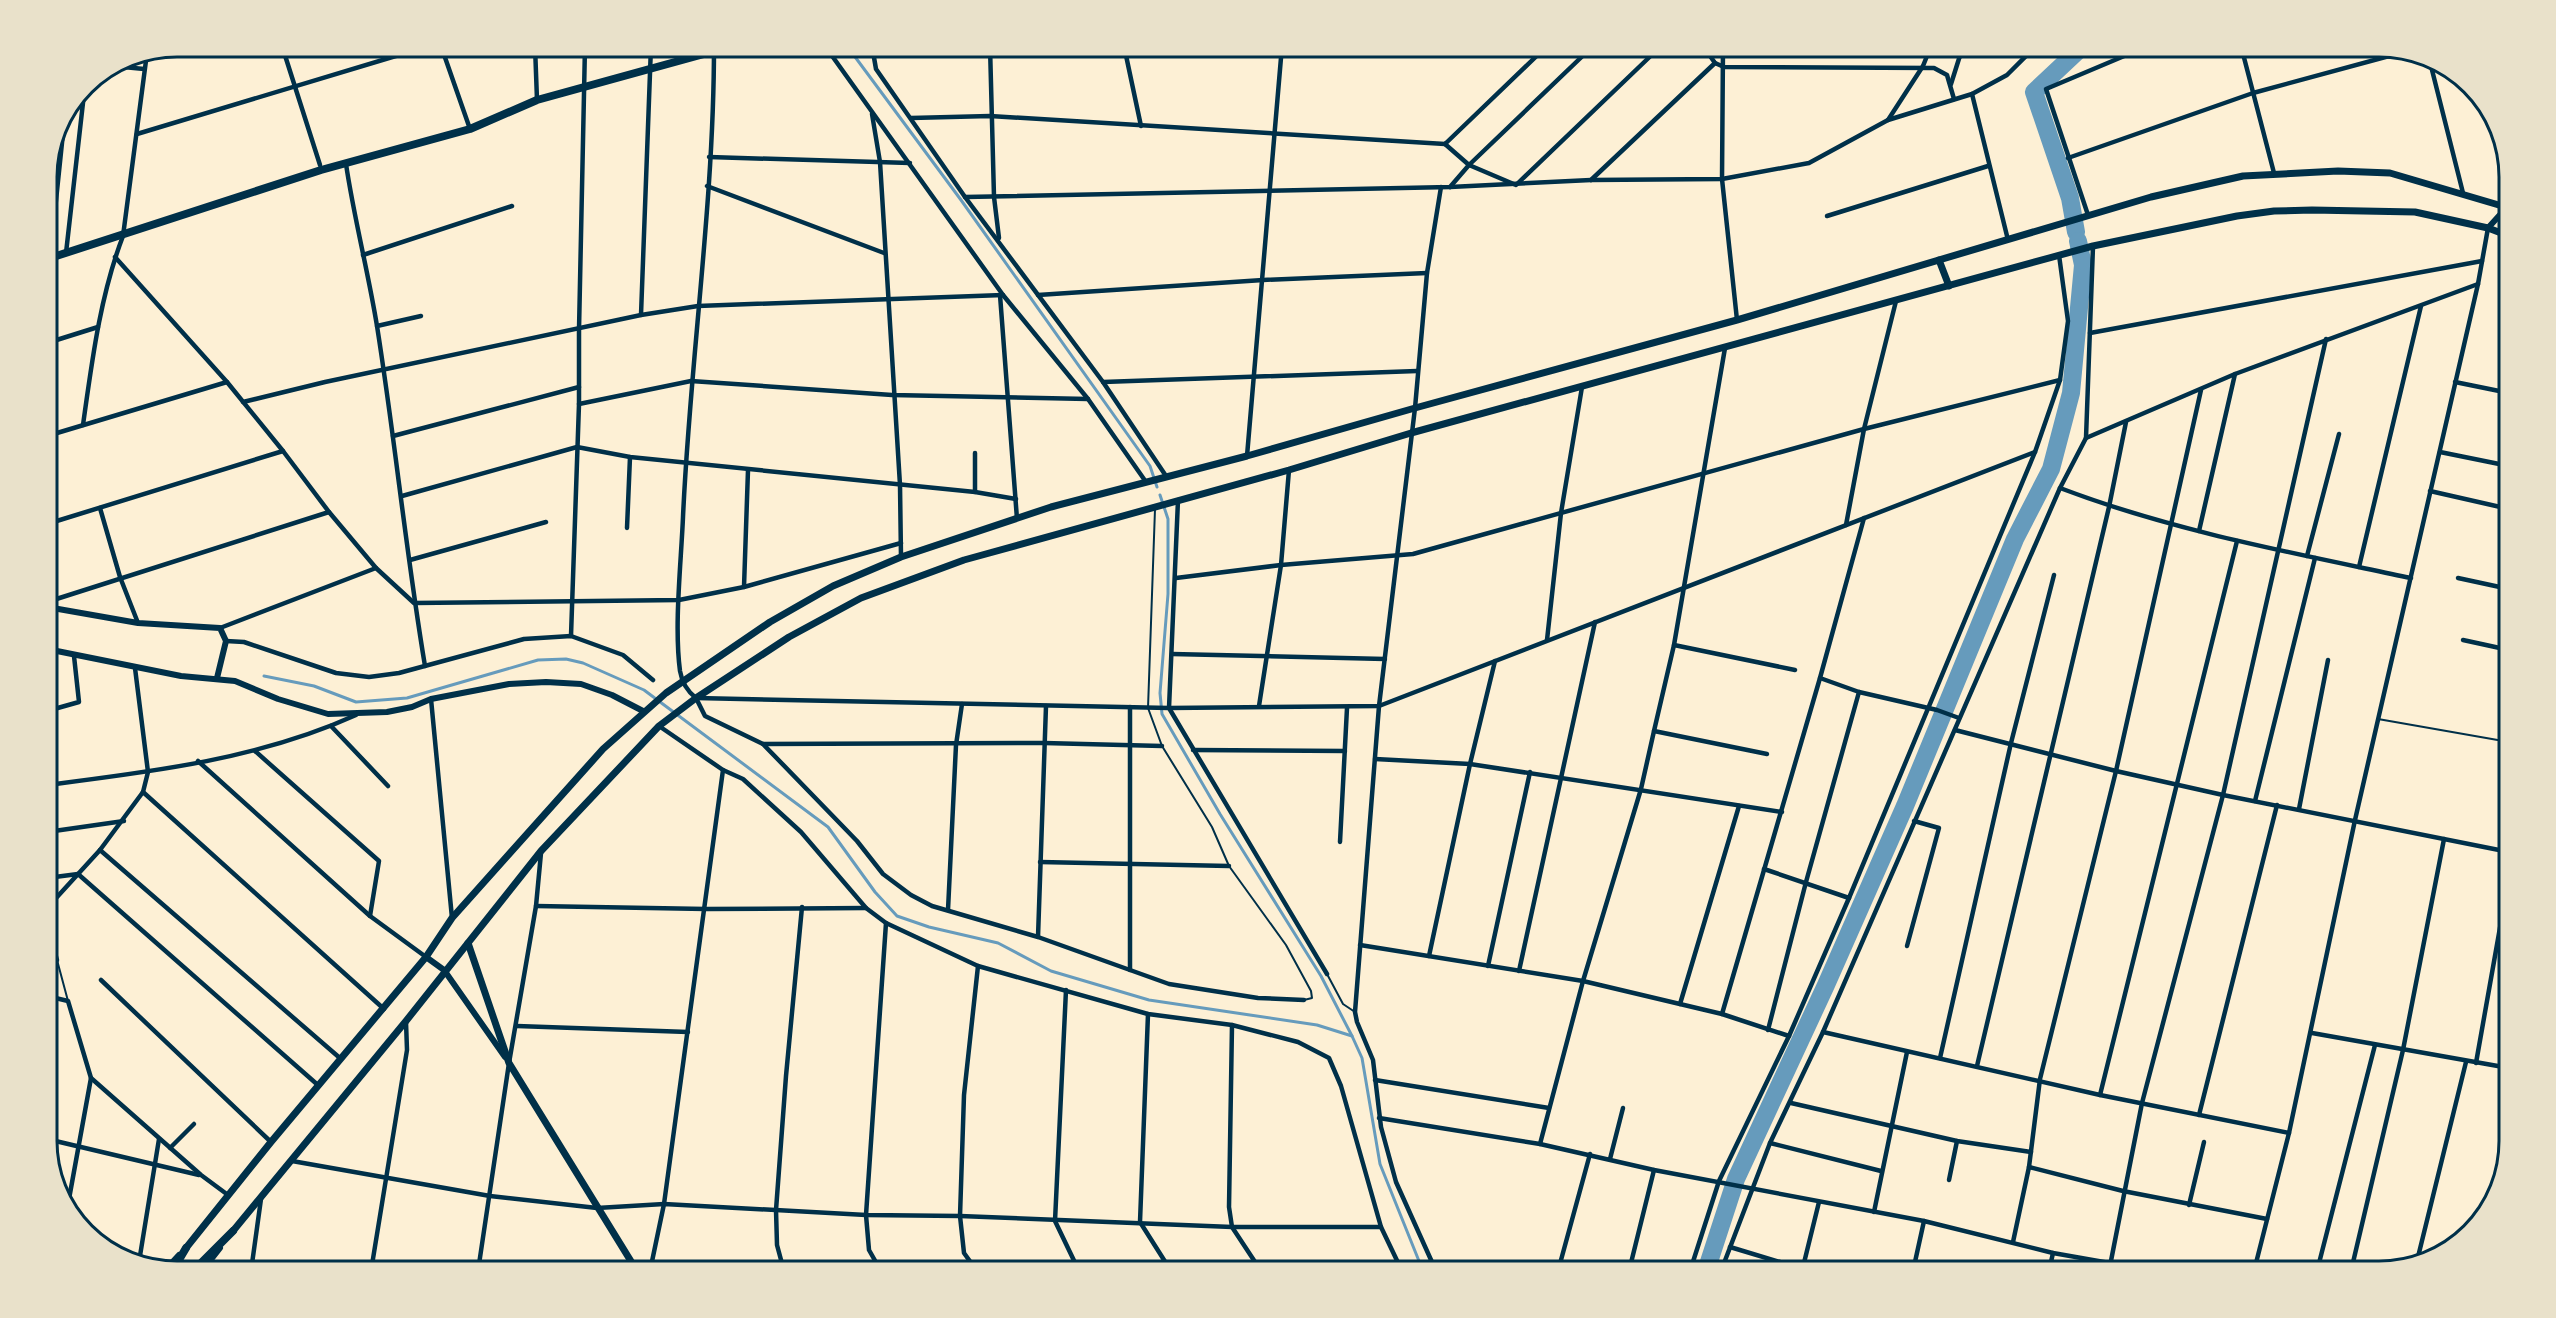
<svg xmlns="http://www.w3.org/2000/svg" width="2556" height="1318" font-family="'Work Sans',sans-serif">
  <style>
    .lines { fill: none; stroke-linecap: round; stroke-linejoin: round }
    .stream { stroke: #669bbc; stroke-width: 3 }
    .river { stroke: #669bbc; stroke-width: 18 }
    .service { stroke: #003049; stroke-width: 2 }
    .minor { stroke: #003049; stroke-width: 4.5 }
    .tertiary { stroke: #003049; stroke-width: 6 }
    .secondary { stroke: #003049; stroke-width: 7 }
    .primary { stroke: #003049; stroke-width: 8 }
    .rim { fill: none; stroke: #003049; stroke-width: 3 }
  </style>
  <rect width="100%" height="100%" fill="#fdf0d5"/>
  <g class="lines">
    <!-- stream -->
    <g class="stream">
      <path d="M 847,46 L 961,200 L 1150,466 L 1157,487"/>
      <path d="M 1160,495 L 1168,519 L 1168,594 L 1160,693 L 1162,714 L 1220,814 L 1321,976 L 1352,1036"/>
      <path d="M 264,676 L 314,686 L 356,702 L 407,698 L 538,660 L 566,659 L 583,663 L 644,690 L 828,827 L 875,892 L 897,916 L 929,927 L 998,943 L 1051,971 L 1149,1000 L 1317,1025 L 1352,1036 L 1362,1058 L 1380,1164 L 1423,1271"/>
    </g>
    <!-- river -->
    <g class="river">
      <path d="M 2076,232 L 2070,198 L 2034,92 L 2083,46"/>
      <path d="M 1706,1271 L 1736,1179 L 1826,985 L 1905,806 L 2015,539 L 2051,469 L 2071,393 L 2083,265 L 2078,241"/>
    </g>
    <!-- service -->
    <g class="service">
      <path d="M 1155,509 L 1148,708 L 1162,746 L 1212,827 L 1229,866 L 1286,945 L 1311,991 L 1312,998 L 1304,1000"/>
      <path d="M 2378,719 L 2509,742"/>
      <path d="M 57,960 L 68,1001"/>
      <path d="M 1327,974 L 1343,1004 L 1355,1012"/>
    </g>
    <!-- minor -->
    <g class="minor">
      <path d="M 282,46 L 320,165"/>
      <path d="M 441,46 L 470,129"/>
      <path d="M 535,46 L 537,100"/>
      <path d="M 714,46 C 714,204 690,360 683,517 C 681,564 674,626 680,671 C 682,683 687,691 696,698 L 1169,708 L 1379,706 L 2035,452"/>
      <path d="M 825,46 L 1003,295 L 1088,399 L 1146,482"/>
      <path d="M 872,46 L 876,69 L 965,197 L 1103,382 L 1166,476"/>
      <path d="M 990,46 L 994,197 L 999,238"/>
      <path d="M 1124,46 L 1141,126"/>
      <path d="M 1703,46 L 1715,63 L 1724,67 L 1934,68 L 1947,75 L 1954,99"/>
      <path d="M 1723,46 L 1722,179 L 1737,320"/>
      <path d="M 1931,46 L 1961,56"/>
      <path d="M 2241,46 L 2274,173"/>
      <path d="M 2023,58 L 2026,46"/>
      <path d="M 2429,58 L 2463,193"/>
      <path d="M 113,66 L 144,69"/>
      <path d="M 1951,84 L 1963,46"/>
      <path d="M 1972,94 L 2008,240"/>
      <path d="M 872,114 L 880,162 L 900,485 L 901,557"/>
      <path d="M 911,118 L 990,116 L 1445,144"/>
      <path d="M 1888,120 L 1972,94 L 2007,75 L 2036,46"/>
      <path d="M 137,134 L 429,46"/>
      <path d="M 1445,144 L 1469,165 L 1516,185 L 1661,46"/>
      <path d="M 1445,144 L 1547,46"/>
      <path d="M 2502,148 L 2509,174"/>
      <path d="M 709,157 L 910,163"/>
      <path d="M 2068,158 L 2253,93 L 2404,52"/>
      <path d="M 346,164 C 354,218 368,271 377,326 C 395,439 406,553 425,666"/>
      <path d="M 1591,180 L 1715,63"/>
      <path d="M 707,186 L 884,253"/>
      <path d="M 1450,187 L 1469,165 L 1593,46"/>
      <path d="M 965,197 L 1450,187 L 1591,180 L 1722,179 L 1809,163 L 1888,120 L 1923,66 L 1931,46"/>
      <path d="M 2088,215 L 2046,89 L 2148,46"/>
      <path d="M 1827,216 L 1988,166"/>
      <path d="M 66,253 L 85,85"/>
      <path d="M 363,255 L 512,206"/>
      <path d="M 115,257 L 227,382 L 283,451 L 329,512 L 376,568 L 414,603 L 679,600 L 744,587 L 901,543"/>
      <path d="M 50,258 L 65,114"/>
      <path d="M 1000,295 L 1017,519"/>
      <path d="M 1038,295 L 1263,280 L 1427,273"/>
      <path d="M 641,315 L 651,46"/>
      <path d="M 377,326 L 421,316"/>
      <path d="M 2090,333 L 2482,261"/>
      <path d="M 47,343 L 98,327"/>
      <path d="M 1103,382 L 1417,371"/>
      <path d="M 2455,382 L 2509,393"/>
      <path d="M 243,402 L 325,382 L 641,315 L 698,306 L 1003,295"/>
      <path d="M 579,404 L 691,381 L 892,395 L 1088,399"/>
      <path d="M 83,425 C 92,361 100,296 123,236 L 147,53"/>
      <path d="M 47,436 L 227,382"/>
      <path d="M 393,436 L 579,387"/>
      <path d="M 2086,438 L 2235,374 L 2478,284"/>
      <path d="M 2440,452 L 2509,466"/>
      <path d="M 975,453 L 975,492"/>
      <path d="M 1247,456 L 1282,46"/>
      <path d="M 2060,488 C 2173,531 2293,553 2411,578"/>
      <path d="M 2430,491 L 2509,509"/>
      <path d="M 402,496 L 577,447 L 630,457 L 975,492 L 1016,499"/>
      <path d="M 1178,500 L 1169,708 L 1327,974"/>
      <path d="M 100,508 L 120,577 L 138,623"/>
      <path d="M 47,524 L 283,451"/>
      <path d="M 1846,525 L 1864,429 L 1896,301"/>
      <path d="M 627,528 L 630,457"/>
      <path d="M 2199,531 L 2235,374"/>
      <path d="M 2307,556 L 2339,434"/>
      <path d="M 410,560 L 546,522"/>
      <path d="M 2359,567 L 2421,306"/>
      <path d="M 1176,578 L 1281,565 L 1413,554 L 1864,429 L 2060,380"/>
      <path d="M 2458,578 L 2509,589"/>
      <path d="M 744,587 L 748,470"/>
      <path d="M 47,602 L 329,512"/>
      <path d="M 220,628 L 376,568"/>
      <path d="M 571,636 L 579,404 L 579,330 L 585,46"/>
      <path d="M 1547,640 L 1561,513 L 1582,387"/>
      <path d="M 2463,640 L 2509,650"/>
      <path d="M 226,641 L 244,642 L 336,673 L 369,677 L 399,673 L 524,639 L 571,636 L 623,655 L 653,680"/>
      <path d="M 1674,645 L 1795,670"/>
      <path d="M 1172,654 L 1385,659"/>
      <path d="M 1820,678 L 1859,692 L 1937,710 L 1959,718"/>
      <path d="M 696,698 L 705,716 L 763,744 L 857,841 L 883,874 L 911,895 L 932,906 L 1038,937 L 1169,984 L 1258,998 L 1304,1000"/>
      <path d="M 431,699 L 452,918"/>
      <path d="M 1259,706 L 1281,565 L 1289,470"/>
      <path d="M 1130,707 L 1130,970"/>
      <path d="M 47,711 L 79,702 L 74,656"/>
      <path d="M 331,726 L 388,786"/>
      <path d="M 659,726 L 723,770 L 743,779 L 801,832 L 866,908 L 886,923 L 978,966 L 1148,1014 L 1232,1025 L 1298,1042 L 1329,1058 L 1341,1086 L 1381,1227 L 1402,1271"/>
      <path d="M 1955,730 L 2116,771 L 2223,795 L 2509,852"/>
      <path d="M 1654,731 L 1767,754"/>
      <path d="M 763,744 L 1044,743 L 1162,746"/>
      <path d="M 1193,750 L 1345,751"/>
      <path d="M 255,751 L 379,861 L 370,916"/>
      <path d="M 1375,759 L 1470,764 L 1782,812"/>
      <path d="M 198,761 L 370,916 L 426,957"/>
      <path d="M 47,785 C 151,772 259,759 356,715"/>
      <path d="M 143,792 L 384,1009"/>
      <path d="M 2255,801 L 2315,558"/>
      <path d="M 2299,809 L 2328,660"/>
      <path d="M 47,832 L 124,821"/>
      <path d="M 1340,842 L 1347,708"/>
      <path d="M 100,850 L 341,1059"/>
      <path d="M 1040,862 L 1229,866"/>
      <path d="M 1764,869 L 1849,898"/>
      <path d="M 47,878 L 78,874 L 319,1086"/>
      <path d="M 536,906 L 706,909 L 866,908"/>
      <path d="M 47,908 L 100,850 L 143,792 L 148,772 L 135,668"/>
      <path d="M 948,910 L 956,745 L 962,704"/>
      <path d="M 47,924 L 57,960"/>
      <path d="M 1038,937 L 1046,706"/>
      <path d="M 1360,945 L 1583,981 L 1722,1014 L 1789,1036"/>
      <path d="M 1907,946 L 1939,828 L 1914,821"/>
      <path d="M 1429,956 L 1470,764 L 1495,661"/>
      <path d="M 1488,966 L 1530,772"/>
      <path d="M 1519,971 L 1595,622"/>
      <path d="M 101,980 L 271,1142"/>
      <path d="M 1066,990 L 1055,1221 L 1079,1271"/>
      <path d="M 47,996 L 68,1001 L 91,1078 L 201,1175 L 228,1195"/>
      <path d="M 1680,1004 L 1739,806"/>
      <path d="M 1148,1014 L 1140,1222 L 1171,1271"/>
      <path d="M 1722,1014 L 1820,678 L 1864,518"/>
      <path d="M 1232,1025 L 1229,1207 L 1232,1227 L 1261,1271"/>
      <path d="M 517,1026 L 688,1032"/>
      <path d="M 1768,1030 L 1806,882 L 1859,692"/>
      <path d="M 1823,1032 L 2100,1095 L 2289,1133"/>
      <path d="M 2312,1033 L 2509,1068"/>
      <path d="M 1940,1058 L 2011,743 L 2054,575"/>
      <path d="M 2476,1063 L 2509,877"/>
      <path d="M 1977,1066 L 2109,507 L 2126,422"/>
      <path d="M 1375,1080 L 1549,1108"/>
      <path d="M 2100,1095 L 2237,541"/>
      <path d="M 1791,1103 L 1957,1141 L 2031,1152"/>
      <path d="M 2199,1115 L 2277,805"/>
      <path d="M 1379,1118 L 1540,1144 L 1654,1170 L 1924,1221 L 2053,1253 L 2155,1271"/>
      <path d="M 47,1139 L 199,1175"/>
      <path d="M 1770,1143 L 1881,1171"/>
      <path d="M 1540,1144 L 1583,981 L 1641,789 L 1654,731 L 1674,645 L 1725,348"/>
      <path d="M 170,1148 L 194,1124"/>
      <path d="M 1610,1159 L 1623,1108"/>
      <path d="M 292,1161 L 490,1196 L 597,1208 L 664,1204 L 866,1215 L 960,1216 L 1232,1227 L 1381,1227"/>
      <path d="M 2029,1167 L 2123,1191 L 2267,1219"/>
      <path d="M 1949,1180 L 1957,1141"/>
      <path d="M 2189,1205 L 2204,1142"/>
      <path d="M 2488,1208 L 2509,1118"/>
      <path d="M 67,1210 L 91,1078"/>
      <path d="M 1874,1212 L 1907,1052"/>
      <path d="M 2013,1242 L 2029,1167 L 2040,1079 L 2116,771 L 2201,390"/>
      <path d="M 1730,1247 L 1780,1262"/>
      <path d="M 2417,1261 L 2466,1062"/>
      <path d="M 139,1262 L 159,1139"/>
      <path d="M 251,1271 L 261,1199"/>
      <path d="M 371,1271 L 407,1050 L 406,1022"/>
      <path d="M 478,1271 L 509,1063 L 536,906 L 541,853"/>
      <path d="M 650,1271 L 664,1204 L 723,770"/>
      <path d="M 784,1271 L 777,1245 L 776,1210 L 786,1076 L 802,907"/>
      <path d="M 881,1271 L 869,1250 L 866,1215 L 886,923"/>
      <path d="M 977,1271 L 964,1253 L 960,1216 L 964,1095 L 978,966"/>
      <path d="M 1436,1271 L 1396,1182 L 1381,1127 L 1373,1060 L 1357,1022 L 1355,1012 L 1379,706 L 1415,408 L 1427,273 L 1441,187"/>
      <path d="M 1558,1271 L 1590,1154"/>
      <path d="M 1629,1271 L 1654,1170"/>
      <path d="M 1690,1271 L 1719,1181 L 1789,1036 L 1849,898 L 2035,452 L 2060,380 L 2068,321 L 2059,255"/>
      <path d="M 1721,1271 L 1770,1143 L 1823,1032 L 2060,488 L 2086,438 L 2093,246"/>
      <path d="M 1802,1271 L 1819,1202"/>
      <path d="M 1913,1271 L 1924,1221"/>
      <path d="M 2049,1271 L 2053,1253"/>
      <path d="M 2109,1271 L 2142,1103 L 2223,795 L 2326,339"/>
      <path d="M 2254,1271 L 2289,1133 L 2355,820 L 2478,284 L 2488,228"/>
      <path d="M 2317,1271 L 2375,1045"/>
      <path d="M 2351,1271 L 2403,1050 L 2444,839"/>
    </g>
    <!-- tertiary -->
    <g class="tertiary">
      <path d="M 2488,228 L 2507,207 L 2509,196"/>
      <path d="M 47,607 L 138,623 L 220,628 L 226,641 L 217,678"/>
      <path d="M 47,649 L 181,676 L 235,681 L 278,699 L 328,714 L 387,712 L 412,707 L 431,699 L 509,684 L 546,682 L 581,684 L 612,695 L 643,711"/>
      <path d="M 426,957 L 444,970 L 505,1057"/>
      <path d="M 166,1269 L 179,1255"/>
      <path d="M 202,1271 L 220,1248"/>
    </g>
    <!-- secondary -->
    <g class="secondary">
      <path d="M 1939,260 L 1949,286"/>
      <path d="M 468,943 L 509,1063 L 637,1271"/>
      <path d="M 233,1231 L 406,1021 L 541,851 L 659,726 L 696,698 L 789,637 L 861,598 L 964,560 L 1289,470 L 1411,433 L 2093,246 L 2237,216 L 2274,211 L 2312,210 L 2415,212 L 2488,228 L 2509,236"/>
      <path d="M 186,1248 L 271,1142 L 426,957 L 452,918 L 603,749 L 666,693 L 770,622 L 833,586 L 901,557 L 1051,507 L 1247,456 L 1415,408 L 1737,320 L 2151,197 L 2243,176 L 2338,171 L 2390,173 L 2509,208"/>
    </g>
    <!-- primary -->
    <g class="primary">
      <path d="M 47,259 L 321,170 L 470,129 L 537,100 L 733,46"/>
      <path d="M 173,1270 L 186,1248"/>
      <path d="M 193,1271 L 233,1231"/>
    </g>
  </g>
  <!-- crop -->
  <path d="M0 0H2556V1318H0ZM177 57H2379A120 120 0 0 1 2499 177V1141A120 120 0 0 1 2379 1261H177A120 120 0 0 1 57 1141V177A120 120 0 0 1 177 57Z" fill="#e9e1ca" fill-rule="evenodd"/>
  <path class="rim" d="M177 57H2379A120 120 0 0 1 2499 177V1141A120 120 0 0 1 2379 1261H177A120 120 0 0 1 57 1141V177A120 120 0 0 1 177 57Z"/>
</svg>
